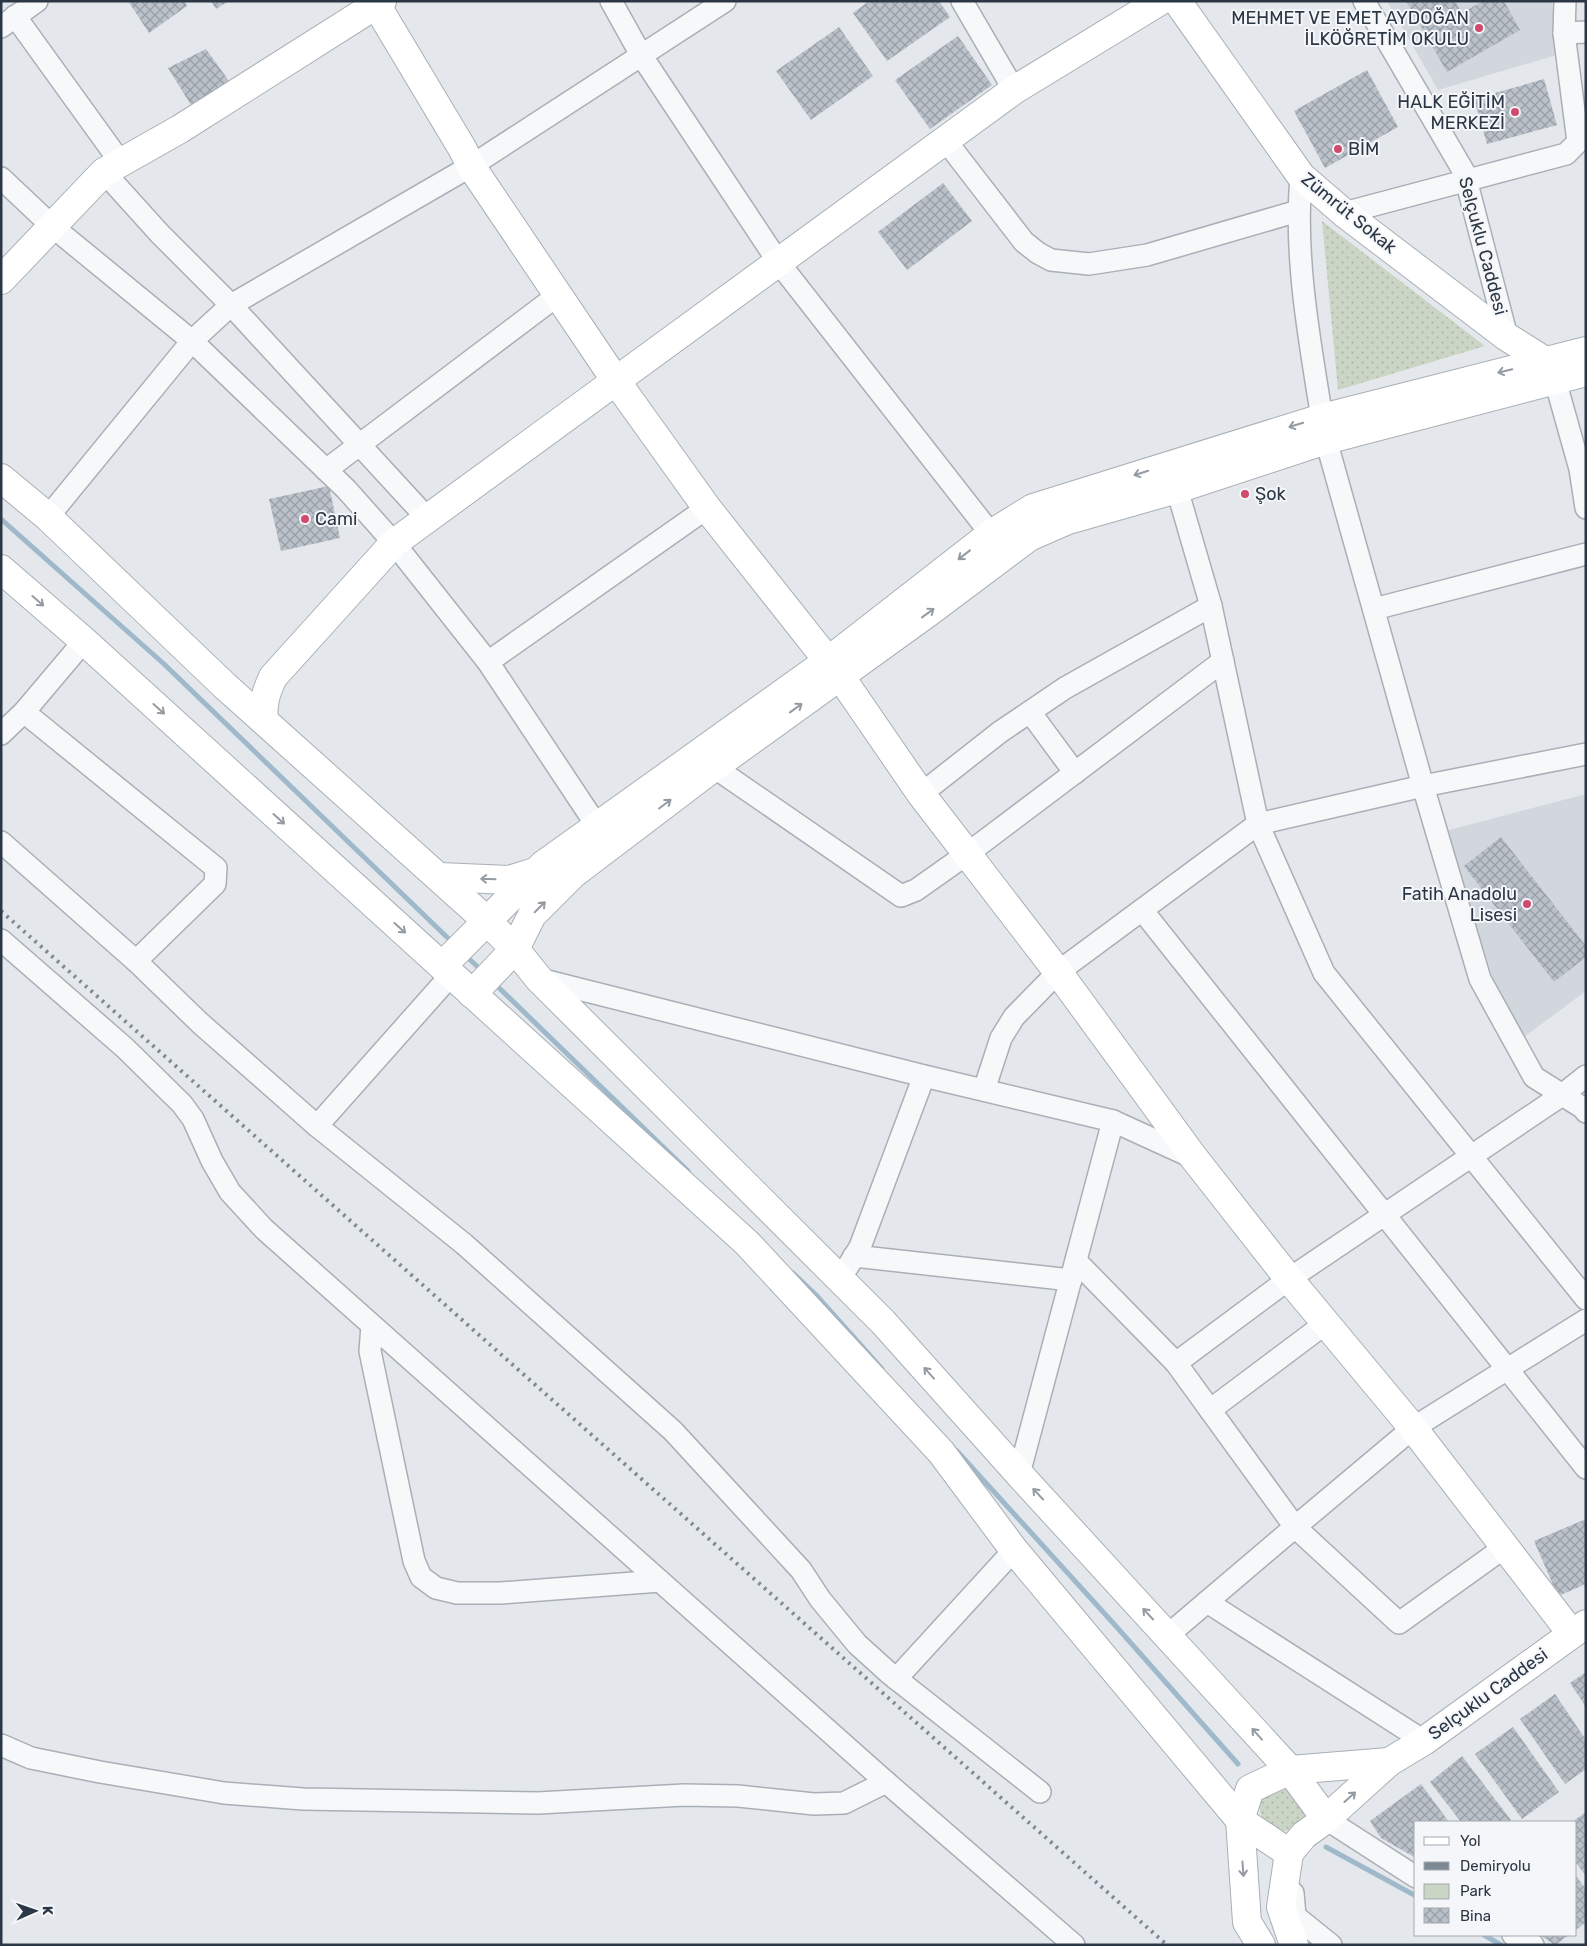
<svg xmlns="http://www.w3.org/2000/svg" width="1587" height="1946" font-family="Rubik,sans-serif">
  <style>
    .built { fill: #d2d7de }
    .green { fill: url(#green-dots) }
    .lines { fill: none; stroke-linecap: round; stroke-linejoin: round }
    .stream { stroke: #9fb9cb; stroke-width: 5 }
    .building { fill: url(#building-cross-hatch) }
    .street-casing { stroke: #a9afb6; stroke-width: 24 }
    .secondary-casing { stroke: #a9afb6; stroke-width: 30 }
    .street { stroke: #f7f8fa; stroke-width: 21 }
    .secondary { stroke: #fff; stroke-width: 28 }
    .rail { stroke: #7d8995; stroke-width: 4; stroke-dasharray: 2.5 5; stroke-linecap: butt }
    .oneway { stroke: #959ba2 }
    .poi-dot { fill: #cf4a6d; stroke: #f4f6f9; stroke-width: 2 }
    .labels { text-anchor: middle; stroke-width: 4; stroke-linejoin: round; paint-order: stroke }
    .poi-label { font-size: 18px; fill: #2b3744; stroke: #f4f6f9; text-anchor: end }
    .street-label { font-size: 18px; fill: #2b3744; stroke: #f4f6f9 }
  </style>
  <defs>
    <pattern id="green-dots" width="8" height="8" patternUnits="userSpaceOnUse" patternTransform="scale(1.25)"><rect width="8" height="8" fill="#cbd5c5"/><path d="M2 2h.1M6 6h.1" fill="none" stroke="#aeb7aa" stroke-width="1.8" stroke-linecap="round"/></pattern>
    <pattern id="building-cross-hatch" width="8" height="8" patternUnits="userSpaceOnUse" patternTransform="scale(1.25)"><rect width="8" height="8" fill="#bbc1c9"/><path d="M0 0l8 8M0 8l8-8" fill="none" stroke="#989ea5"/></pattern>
  </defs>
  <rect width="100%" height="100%" fill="#e4e8ec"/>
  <!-- built -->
  <g class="built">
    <path d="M 1387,1 L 1552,1 L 1557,55 L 1438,90 Z"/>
    <path d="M 1586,794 L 1586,991 L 1524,1037 L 1493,978 L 1445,831 Z"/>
  </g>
  <!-- green -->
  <g class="green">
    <path d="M 1322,221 L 1485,346 L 1338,390 Z"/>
    <path d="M 1285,1784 L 1306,1813 C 1293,1844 1255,1831 1260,1799 Z"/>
  </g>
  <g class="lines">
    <!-- stream -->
    <g class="stream">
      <path d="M 1,519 L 164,664 L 453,943"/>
      <path d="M 464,954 L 482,971"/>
      <path d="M 493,982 L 688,1171"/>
      <path d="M 793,1273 L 816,1295 L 882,1369"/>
      <path d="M 957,1451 L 1114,1624 L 1238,1764"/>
      <path d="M 1326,1847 L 1416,1896"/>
      <path d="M 1484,1935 L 1501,1945"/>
    </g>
  </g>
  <!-- building -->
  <g class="building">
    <path d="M 128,1 L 185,1 L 187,6 L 149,33 Z"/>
    <path d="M 211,1 L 229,1 L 216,9 Z"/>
    <path d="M 869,1 L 939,1 L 950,17 L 887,61 L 853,13 Z"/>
    <path d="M 1406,1 L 1455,1 L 1462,13 L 1483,1 L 1504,1 L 1520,30 L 1447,72 Z"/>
    <path d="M 839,27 L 873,76 L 811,120 L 776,71 Z"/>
    <path d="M 958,36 L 992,85 L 930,129 L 895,80 Z"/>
    <path d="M 206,49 L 229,81 L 191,105 L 168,68 Z"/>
    <path d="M 1367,70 L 1398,127 L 1325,168 L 1294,111 Z"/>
    <path d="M 1544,79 L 1557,125 L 1487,144 L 1474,99 Z"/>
    <path d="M 943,183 L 972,221 L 907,270 L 878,232 Z"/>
    <path d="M 329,486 L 340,538 L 281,551 L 269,499 Z"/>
    <path d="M 1501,837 L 1586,946 L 1586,957 L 1554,982 L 1464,866 Z"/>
    <path d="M 1586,1519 L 1586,1584 L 1558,1596 L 1534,1541 Z"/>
    <path d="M 1586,1672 L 1586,1707 L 1570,1683 Z"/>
    <path d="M 1555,1694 L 1586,1740 L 1586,1769 L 1565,1784 L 1520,1719 Z"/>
    <path d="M 1513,1727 L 1559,1792 L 1522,1819 L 1475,1754 Z"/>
    <path d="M 1462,1756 L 1511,1820 L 1507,1822 L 1461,1822 L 1430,1782 Z"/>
    <path d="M 1421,1784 L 1449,1822 L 1416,1822 L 1416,1858 L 1381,1838 L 1370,1821 Z"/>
    <path d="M 1586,1812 L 1586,1876 L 1576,1863 L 1576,1822 L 1572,1822 Z"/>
    <path d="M 1576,1876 L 1586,1889 L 1586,1922 L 1576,1930 Z"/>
    <path d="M 1540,1935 L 1569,1935 L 1555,1945 Z"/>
  </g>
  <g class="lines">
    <!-- street casing -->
    <g class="street-casing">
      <g id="street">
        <path d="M 611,1 L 641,55 L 779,263 L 991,534"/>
        <path d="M 962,1 L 1014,90"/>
        <path d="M 1364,1 L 1464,172 L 1507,337"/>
        <path d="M 15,16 L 121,163"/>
        <path d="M 1,27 L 37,1"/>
        <path d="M 1564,33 L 1586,32"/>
        <path d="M 946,141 L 1024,242 L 1038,253 L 1051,260 L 1089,264 L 1147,255 L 1298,211"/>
        <path d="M 104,172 L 160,234 L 231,305 L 427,518"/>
        <path d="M 1301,176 C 1294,256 1309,338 1322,418"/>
        <path d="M 1,178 L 53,227 L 192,341 L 346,489 L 394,543 L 488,662 L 597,826"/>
        <path d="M 1344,213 L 1566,154 L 1578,142 L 1564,33 L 1565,1"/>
        <path d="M 1555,380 L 1580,469 L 1586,508"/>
        <path d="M 1326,440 L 1423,786 L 1480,979 L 1534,1077 L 1583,1108 L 1586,1112"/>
        <path d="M 326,470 L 558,295"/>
        <path d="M 1174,473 L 1177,489 L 1211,606 L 1258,824 L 1324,973 L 1586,1299"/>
        <path d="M 48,517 L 192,341 L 231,305 L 471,166 L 725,1"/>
        <path d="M 1374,609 L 1586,554"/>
        <path d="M 488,662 L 707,508"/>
        <path d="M 24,712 L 216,868 L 215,884 L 136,961"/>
        <path d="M 1030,712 L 1075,773"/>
        <path d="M 1,734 L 24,712 L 84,641"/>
        <path d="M 714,767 L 901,896 L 916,890 L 967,854 L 1223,661"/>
        <path d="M 921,794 L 1000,732 L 1065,688 L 1211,606"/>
        <path d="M 1,842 L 136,961 L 200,1023 L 317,1126 L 451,975"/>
        <path d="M 1142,910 L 1586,1468"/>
        <path d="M 1,940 L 125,1048 L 182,1104 L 193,1119 L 212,1161 L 230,1192 L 264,1229 L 886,1782 L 1074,1945"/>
        <path d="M 539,979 L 924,1076 L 1113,1121 L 1194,1158"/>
        <path d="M 984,1090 L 1001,1038 L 1014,1017 L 1058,972 L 1258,824 L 1423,786 L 1586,754"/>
        <path d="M 317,1126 L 464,1244 L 673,1431 L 801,1570 L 820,1599 L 857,1644 L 889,1673 L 1040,1792"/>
        <path d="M 854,1256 L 1071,1280"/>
        <path d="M 1076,1261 L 1176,1363 L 1295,1527 L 1399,1623 L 1505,1547"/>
        <path d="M 840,1279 L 860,1247 L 924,1076"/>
        <path d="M 372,1326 L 370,1351 L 414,1561 L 421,1577 L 436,1588 L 457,1593 L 501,1593 L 660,1581"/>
        <path d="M 1176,1363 L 1289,1279 L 1562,1095 L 1586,1076"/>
        <path d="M 1210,1410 L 1326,1323"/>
        <path d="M 1019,1474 L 1113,1121"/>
        <path d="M 1207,1602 L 1424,1741"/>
        <path d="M 1168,1635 L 1295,1527 L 1413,1428 L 1586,1320"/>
        <path d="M 896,1679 L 1014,1550"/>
        <path d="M 1,1745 L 31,1758 L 100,1772 L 224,1793 L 303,1799 L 538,1803 L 684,1795 L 738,1796 L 814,1804 L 844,1803 L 886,1782"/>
        <path d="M 1326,1819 L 1416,1877"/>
        <path d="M 1293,1893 L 1295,1916 L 1331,1945"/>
        <path d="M 1513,1935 L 1533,1945"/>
      </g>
    </g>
    <!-- secondary casing -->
    <g class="secondary-casing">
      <g id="secondary">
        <path d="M 374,1 L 462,148 L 471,166 L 616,381 L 707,508 L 840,676 L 921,794 L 1058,972 L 1194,1158 L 1289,1279 L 1413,1428 L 1572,1634"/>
        <path d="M 1177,1 L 1301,176 L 1344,213 L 1507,337 L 1545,361"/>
        <path d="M 1,280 L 104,172 L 180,129 L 382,1"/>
        <path d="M 1,478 L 48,517 L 225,686 L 486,920 L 515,949 L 539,979 L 883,1322 L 1019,1474 L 1290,1770 L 1326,1819"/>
        <path d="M 1,569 L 84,641 L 747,1243 L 941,1452 L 1014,1550 L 1240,1820 L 1289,1853"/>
        <path d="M 264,721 C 262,704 266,692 273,677 L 394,543 L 1014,90 L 1160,1"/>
        <path d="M 440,877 L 509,880 L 535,872"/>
        <path d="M 442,966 L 543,865 L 828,661 L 991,534 L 1033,508 L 1322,418 L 1586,351"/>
        <path d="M 472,994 L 515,949 L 532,915 L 573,874 L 714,767 L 929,612 L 1029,537 L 1068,520 L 1177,489 L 1326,440 L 1586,372"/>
        <path d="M 1289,1853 L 1304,1835 L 1326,1819 L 1389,1762 L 1424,1741 L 1586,1624"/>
        <path d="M 1289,1853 L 1281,1907 L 1294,1945"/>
        <path d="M 1261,1945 L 1247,1922 L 1240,1820 L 1250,1789 L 1290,1770 L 1389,1762"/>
      </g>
    </g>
    <!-- street -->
    <use href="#street" class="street"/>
    <!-- secondary -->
    <use href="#secondary" class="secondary"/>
    <!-- rail -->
    <path class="rail" d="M 1,911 L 1167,1945"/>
  </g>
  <!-- one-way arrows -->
  <defs><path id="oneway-shaft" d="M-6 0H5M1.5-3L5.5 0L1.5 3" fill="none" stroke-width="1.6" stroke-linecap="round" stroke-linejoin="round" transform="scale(1.25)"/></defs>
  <g class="oneway">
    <use href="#oneway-shaft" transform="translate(1505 371) rotate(166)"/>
    <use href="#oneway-shaft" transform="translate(1296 425) rotate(163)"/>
    <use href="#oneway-shaft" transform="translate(1141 473) rotate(162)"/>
    <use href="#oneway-shaft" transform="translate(964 555) rotate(142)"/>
    <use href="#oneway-shaft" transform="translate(38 601) rotate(41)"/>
    <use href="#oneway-shaft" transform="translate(928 613) rotate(-36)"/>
    <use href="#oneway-shaft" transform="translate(796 708) rotate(-36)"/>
    <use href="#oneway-shaft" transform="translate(159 709) rotate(42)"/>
    <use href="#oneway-shaft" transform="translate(665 804) rotate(-37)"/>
    <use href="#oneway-shaft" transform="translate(279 819) rotate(42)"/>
    <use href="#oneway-shaft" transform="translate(488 879) rotate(-178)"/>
    <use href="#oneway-shaft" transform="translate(540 907) rotate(-45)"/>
    <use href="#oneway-shaft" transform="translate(400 928) rotate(42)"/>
    <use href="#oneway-shaft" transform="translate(929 1373) rotate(-132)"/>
    <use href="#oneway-shaft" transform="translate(1038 1494) rotate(-133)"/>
    <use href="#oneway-shaft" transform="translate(1148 1614) rotate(-133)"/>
    <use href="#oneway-shaft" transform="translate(1257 1734) rotate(-132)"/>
    <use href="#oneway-shaft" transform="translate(1350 1797) rotate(-42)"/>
    <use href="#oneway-shaft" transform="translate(1243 1869) rotate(86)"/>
  </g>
  <!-- markers -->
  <g class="poi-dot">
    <circle cx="1479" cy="28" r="5"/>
    <circle cx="1515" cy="112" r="5"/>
    <circle cx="1338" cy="149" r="5"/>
    <circle cx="1245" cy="494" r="5"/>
    <circle cx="305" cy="519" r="5"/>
    <circle cx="1527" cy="904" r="5"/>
  </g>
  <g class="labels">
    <!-- poi labels -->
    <g class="poi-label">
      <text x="1469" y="24">MEHMET VE EMET AYDOĞAN<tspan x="1469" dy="21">İLKÖĞRETİM OKULU</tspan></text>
      <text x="1505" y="108">HALK EĞİTİM<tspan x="1505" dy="21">MERKEZİ</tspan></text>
      <text x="1348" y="155" text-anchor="start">BİM</text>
      <text x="1255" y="500" text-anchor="start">Şok</text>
      <text x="315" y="525" text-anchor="start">Cami</text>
      <text x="1517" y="900">Fatih Anadolu<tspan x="1517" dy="21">Lisesi</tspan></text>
    </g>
    <!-- street labels -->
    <g class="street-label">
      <text transform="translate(1349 213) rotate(39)" y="6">Zümrüt Sokak</text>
      <text transform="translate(1483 246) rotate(75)" y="6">Selçuklu Caddesi</text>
      <text transform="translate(1488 1694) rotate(-36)" y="6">Selçuklu Caddesi</text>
    </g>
  </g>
  <!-- border -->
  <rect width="1587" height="1946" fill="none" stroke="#2b3744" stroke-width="5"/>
  <!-- legend -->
  <rect x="1414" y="1821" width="162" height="115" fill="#f4f6f9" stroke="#a4aab1"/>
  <rect x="1424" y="1837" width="25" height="8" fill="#ffffff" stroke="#a4aab1"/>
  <text x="1460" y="1846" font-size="15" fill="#2b3744">Yol</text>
  <rect x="1424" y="1862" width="25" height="8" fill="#7d8995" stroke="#a4aab1"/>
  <text x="1460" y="1871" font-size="15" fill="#2b3744">Demiryolu</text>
  <rect x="1424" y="1884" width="25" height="15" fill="#cbd5c5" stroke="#a4aab1"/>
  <text x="1460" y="1896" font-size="15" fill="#2b3744">Park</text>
  <rect x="1424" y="1908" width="25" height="15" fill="url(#building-cross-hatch)" stroke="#a4aab1"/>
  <text x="1460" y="1921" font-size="15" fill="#2b3744">Bina</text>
  <!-- north arrow -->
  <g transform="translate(35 1911) rotate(88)" stroke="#f4f6f9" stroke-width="4" paint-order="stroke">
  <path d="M0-4L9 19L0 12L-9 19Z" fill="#2b3744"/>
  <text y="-8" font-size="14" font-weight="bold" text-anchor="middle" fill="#2b3744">K</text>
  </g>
</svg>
